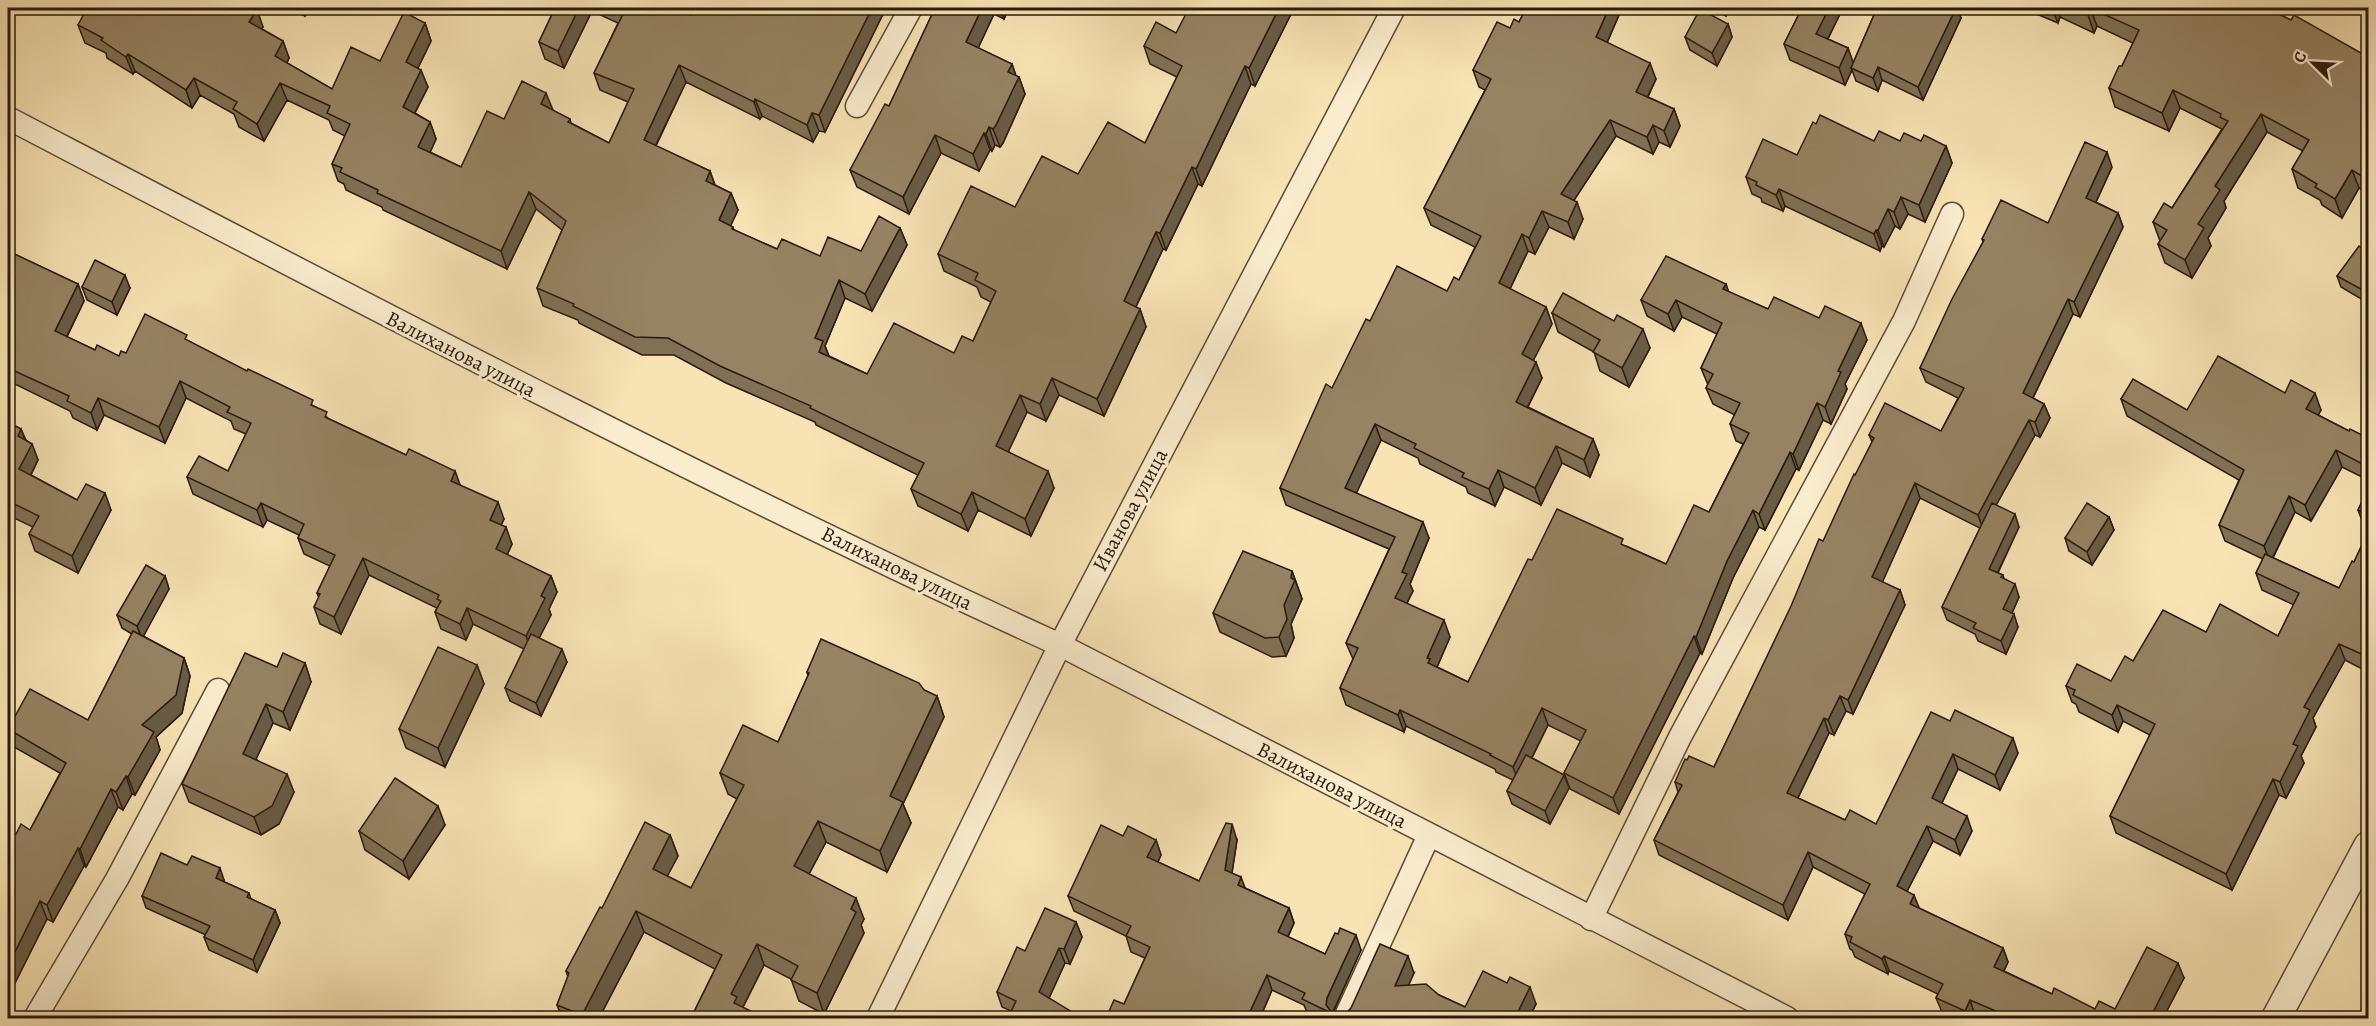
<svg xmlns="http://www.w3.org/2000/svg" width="2376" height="1026" font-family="Alegreya,serif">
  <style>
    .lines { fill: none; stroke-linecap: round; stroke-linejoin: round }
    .minor-casing { stroke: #5e4c36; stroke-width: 25 }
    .tertiary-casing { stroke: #5e4c36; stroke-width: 31 }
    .minor { stroke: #faedce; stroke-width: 22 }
    .tertiary { stroke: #faedce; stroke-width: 28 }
    .wall { fill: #807155; stroke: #2b1a0c; stroke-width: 1.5 }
    .shaded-wall { fill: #685c45; stroke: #2b1a0c; stroke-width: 1.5 }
    .building { fill: #958363; stroke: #2b1a0c; stroke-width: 1.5 }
    .labels { text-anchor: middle; stroke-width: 6; stroke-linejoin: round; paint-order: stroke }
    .street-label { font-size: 21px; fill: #2b1a0c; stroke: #faedce }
  </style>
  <rect width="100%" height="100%" fill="#f7e3b4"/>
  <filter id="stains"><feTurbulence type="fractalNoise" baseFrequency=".00333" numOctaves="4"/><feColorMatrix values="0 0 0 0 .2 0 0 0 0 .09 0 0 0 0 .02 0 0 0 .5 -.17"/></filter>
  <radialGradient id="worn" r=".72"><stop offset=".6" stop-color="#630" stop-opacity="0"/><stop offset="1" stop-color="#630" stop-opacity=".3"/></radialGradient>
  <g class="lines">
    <!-- minor casing -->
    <g class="minor-casing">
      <g id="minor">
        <path d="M 857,106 L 911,8"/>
        <path d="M 8,118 C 355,299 703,482 1060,645 L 1787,1018"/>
        <path d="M 1591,919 L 1680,737 L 1904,321 L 1952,214"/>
        <path d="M 35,1018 L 117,879 L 218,690"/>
        <path d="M 878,1018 L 1060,645 L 1394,8"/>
        <path d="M 1345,1018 L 1429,835"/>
      </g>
    </g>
    <!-- tertiary casing -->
    <g class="tertiary-casing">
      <path id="tertiary" d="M 2276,1018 L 2368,846"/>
    </g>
    <!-- minor -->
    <use href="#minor" class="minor"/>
    <!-- tertiary -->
    <use href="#tertiary" class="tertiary"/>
  </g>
  <!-- wall -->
  <g class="wall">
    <path d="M 287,8 L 309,8 L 305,16 Z"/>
    <path d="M 555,8 L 675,8 L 691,15 L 694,8 L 886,8 L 825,132 L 819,131 L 813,142 L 762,116 L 760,119 L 686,82 L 656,146 L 710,171 L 715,185 L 731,193 L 738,210 L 730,226 L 733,227 L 734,230 L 777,249 L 820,256 L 861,251 L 900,228 L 907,245 L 872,311 L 845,298 L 825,346 L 829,356 L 867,374 L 954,353 L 973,341 L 991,302 L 981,297 L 977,287 L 944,271 L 938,254 L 1015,207 L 1078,174 L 1145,143 L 1177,77 L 1150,64 L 1144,46 L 1176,33 L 1294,8 L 1255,86 L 1251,84 L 1202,186 L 1198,184 L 1166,250 L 1163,249 L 1136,307 L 1140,309 L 1146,327 L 1104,416 L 1059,395 L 1046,421 L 1027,412 L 1008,451 L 1054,488 L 1031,536 L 978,510 L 968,531 L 918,506 L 911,489 L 918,475 L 816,425 L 815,422 L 726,383 L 674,355 L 642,355 L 579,323 L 578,320 L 543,306 L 537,288 L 562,230 L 536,209 L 507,269 L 383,210 L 382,207 L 346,190 L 344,184 L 338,181 L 332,164 L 345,136 L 333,130 L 329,120 L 287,100 L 264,141 L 239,127 L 234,114 L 200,95 L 192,108 L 135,71 L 133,74 L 107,58 L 106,53 L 85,43 L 78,25 L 263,27 L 262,29 L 283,41 L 289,58 L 287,63 L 332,89 L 380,61 L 425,23 L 431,41 L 418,68 L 428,87 L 415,113 L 430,122 L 436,139 L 430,152 L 461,167 L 504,119 L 552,110 L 570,119 L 571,123 L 609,143 L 628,102 L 600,90 L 594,73 L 618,23 L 592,11 L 564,68 L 545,59 L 539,42 Z"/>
    <path d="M 935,8 L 1009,8 L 1004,19 L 994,14 L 978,48 L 1012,64 L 1016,76 L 1019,77 L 1025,94 L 1003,143 L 1000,147 L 995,145 L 992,151 L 990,150 L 979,171 L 941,153 L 909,214 L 857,187 L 850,170 L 889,106 Z"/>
    <path d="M 1526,8 L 1622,8 L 1607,43 L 1656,79 L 1648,97 L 1674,109 L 1680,126 L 1670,147 L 1659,142 L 1653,154 L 1616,136 L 1574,200 L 1583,219 L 1574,239 L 1549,227 L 1535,254 L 1528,251 L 1510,289 L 1546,307 L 1552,324 L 1533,360 L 1542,378 L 1528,407 L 1593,439 L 1599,455 L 1590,477 L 1562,463 L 1541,505 L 1504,487 L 1495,506 L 1468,493 L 1466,487 L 1420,464 L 1418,458 L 1381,440 L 1356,493 L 1429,538 L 1410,584 L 1413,591 L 1407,603 L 1450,637 L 1437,667 L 1468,682 L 1532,560 L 1626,546 L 1666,564 L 1709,512 L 1743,444 L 1736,441 L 1730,424 L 1735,415 L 1713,404 L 1706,388 L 1708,385 L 1701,368 L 1717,334 L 1682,317 L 1674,331 L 1647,316 L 1641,300 L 1726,284 L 1728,292 L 1768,309 L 1867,340 L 1845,384 L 1847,389 L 1831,424 L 1823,420 L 1799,470 L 1796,469 L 1765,530 L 1759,527 L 1733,578 L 1702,654 L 1700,653 L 1619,814 L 1570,789 L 1564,773 L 1581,741 L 1548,725 L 1532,758 L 1564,775 L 1569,788 L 1550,824 L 1512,804 L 1507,791 L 1513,780 L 1496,772 L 1495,769 L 1406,726 L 1404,732 L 1346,705 L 1340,688 L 1353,659 L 1346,643 L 1389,549 L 1286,505 L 1280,488 L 1332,388 L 1370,321 L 1447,291 L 1459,280 L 1475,247 L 1431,225 L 1424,208 L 1485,90 L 1479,87 L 1473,70 L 1510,28 L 1519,22 Z"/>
    <path d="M 1710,8 L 1730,8 L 1726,16 Z"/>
    <path d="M 1802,8 L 1840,8 L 1839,11 L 1840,14 L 1828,39 L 1848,48 L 1853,63 L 1877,8 L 1957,8 L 1961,18 L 1923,100 L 1882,80 L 1878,91 L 1856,81 L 1852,70 L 1845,85 L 1790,60 L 1784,44 Z"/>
    <path d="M 2022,8 L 2266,8 L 2368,57 L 2368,194 L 2359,188 L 2342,218 L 2322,205 L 2320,200 L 2298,188 L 2292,169 L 2303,151 L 2267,132 L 2224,201 L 2226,208 L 2208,238 L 2211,246 L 2192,278 L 2165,263 L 2158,244 L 2160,241 L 2153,222 L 2172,208 L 2222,129 L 2180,108 L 2169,131 L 2115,107 L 2109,88 L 2122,66 L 2133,43 L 2097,26 L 2094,33 L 2060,17 L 2058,23 Z"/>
    <path d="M 1728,24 L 1732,37 L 1717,66 L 1690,50 L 1685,37 Z"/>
    <path d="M 1874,141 L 1921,141 L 1946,146 L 1952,163 L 1925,222 L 1908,214 L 1900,229 L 1895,226 L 1884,247 L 1882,246 L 1880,251 L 1785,206 L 1783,211 L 1762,202 L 1761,198 L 1752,194 L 1746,177 L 1797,155 Z"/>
    <path d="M 2112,167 L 2096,202 L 2118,213 L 2123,227 L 2080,317 L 2073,314 L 2033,398 L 2044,404 L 2050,418 L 2040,437 L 2035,435 L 1996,505 L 2019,527 L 1998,573 L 2003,575 L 2004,579 L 2019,597 L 2012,613 L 2018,627 L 2006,654 L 1978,641 L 1975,634 L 1947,620 L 1942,607 L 1980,528 L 1920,498 L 1882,582 L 1900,590 L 1905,605 L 1853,714 L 1846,711 L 1834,735 L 1829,733 L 1798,798 L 1845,820 L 1876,824 L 1950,721 L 2018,753 L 2000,790 L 1958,769 L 1942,803 L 1972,831 L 1960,855 L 1933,841 L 1907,891 L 1919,908 L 2003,948 L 2008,962 L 2004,971 L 2052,994 L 2095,1009 L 2115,1009 L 2184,978 L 2163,1018 L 1984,1018 L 1975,1015 L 1974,1018 L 1955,1018 L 1942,1012 L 1936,998 L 1938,994 L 1889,971 L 1888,974 L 1855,957 L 1852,950 L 1850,949 L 1845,934 L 1865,894 L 1813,867 L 1788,920 L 1659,855 L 1654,840 L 1678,792 L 1675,782 L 1714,767 L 1872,442 L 1869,435 L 1941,431 L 1958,398 L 1926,382 L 1920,368 L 1983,242 L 1982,239 L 2048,223 Z"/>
    <path d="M 8,251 L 78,284 L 84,301 L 67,337 L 95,350 L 119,356 L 126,353 L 190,342 L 316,407 L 329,419 L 406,455 L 455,471 L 460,485 L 504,519 L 501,525 L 512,544 L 507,555 L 551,576 L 557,592 L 549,609 L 551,615 L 539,638 L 567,662 L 541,716 L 510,701 L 505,688 L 524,649 L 473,624 L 466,640 L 441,629 L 435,612 L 437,608 L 369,575 L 341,634 L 320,624 L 314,607 L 319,598 L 317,593 L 330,566 L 304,554 L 298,538 L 299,535 L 267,520 L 263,527 L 193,494 L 187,477 L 228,471 L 246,434 L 234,429 L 231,421 L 186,398 L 165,443 L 104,415 L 97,430 L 73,418 L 70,411 L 15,384 L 13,388 L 8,385 Z"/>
    <path d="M 2368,253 L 2368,303 L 2341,287 L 2337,276 Z"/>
    <path d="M 82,287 L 130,288 L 117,315 L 87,300 Z"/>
    <path d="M 1552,313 L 1650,348 L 1629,387 L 1600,371 L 1594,352 L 1558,332 Z"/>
    <path d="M 2285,393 L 2321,410 L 2318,415 L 2349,431 L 2368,438 L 2368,480 L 2342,467 L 2311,521 L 2295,512 L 2273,558 L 2339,588 L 2354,562 L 2368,532 L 2368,672 L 2345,660 L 2313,718 L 2316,727 L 2301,756 L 2304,763 L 2286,798 L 2279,795 L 2232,890 L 2116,833 L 2110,816 L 2150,735 L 2123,721 L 2118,732 L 2079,712 L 2076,704 L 2072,702 L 2066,686 L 2111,681 L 2133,661 L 2206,632 L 2278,636 L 2294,605 L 2262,590 L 2256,573 L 2263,559 L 2225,541 L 2219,525 L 2239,480 L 2127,416 L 2121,399 L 2187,410 Z"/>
    <path d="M 8,422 L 21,429 L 26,440 L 32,444 L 38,460 L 31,475 L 77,500 L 111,510 L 78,573 L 35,551 L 29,534 L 33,527 L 8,515 Z"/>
    <path d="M 2368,489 L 2368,528 L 2364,526 L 2358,510 Z"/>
    <path d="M 2109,517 L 2114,530 L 2092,565 L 2069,551 L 2065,538 Z"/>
    <path d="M 1292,571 L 1302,599 L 1291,624 L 1294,638 L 1286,656 L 1272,657 L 1220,632 L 1213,613 Z"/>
    <path d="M 165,576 L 169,589 L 143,636 L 184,658 L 190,676 L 182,713 L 156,737 L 160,750 L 135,795 L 132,794 L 123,810 L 118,807 L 86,867 L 84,866 L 53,922 L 47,919 L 8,997 L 16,834 L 30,830 L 60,773 L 14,747 L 8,729 L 88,720 L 132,634 L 122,628 L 117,615 Z"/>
    <path d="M 305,663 L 311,682 L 290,730 L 273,723 L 256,759 L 294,792 L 279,824 L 261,835 L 189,802 L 182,784 L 277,667 Z"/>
    <path d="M 477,665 L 484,684 L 445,767 L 406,748 L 399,729 Z"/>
    <path d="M 807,672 L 924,690 L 937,696 L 944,717 L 903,804 L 911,823 L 887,872 L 826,842 L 809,874 L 864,919 L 861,925 L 864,933 L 824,1014 L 799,1001 L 791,979 L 764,965 L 743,1007 L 691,1018 L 715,969 L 644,932 L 599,1018 L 562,1018 L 557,1005 L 568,977 L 566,971 L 602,908 L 670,835 L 678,856 L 667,876 L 691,888 L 737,799 L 728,794 L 720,773 L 778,742 L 808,676 Z"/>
    <path d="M 445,825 L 409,879 L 365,850 L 359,831 Z"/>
    <path d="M 1123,836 L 1156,840 L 1161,855 L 1158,862 L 1199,881 L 1237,840 L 1232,873 L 1245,888 L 1289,908 L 1294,923 L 1288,937 L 1325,954 L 1361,950 L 1333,1013 L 1334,1018 L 1316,1018 L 1308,1015 L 1304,1005 L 1272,990 L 1260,1018 L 1106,1018 L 1124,1004 L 1145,958 L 1131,952 L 1126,936 L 1074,911 L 1068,896 Z"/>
    <path d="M 224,880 L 224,882 L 249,893 L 251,899 L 275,910 L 280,923 L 257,972 L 209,950 L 204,937 L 206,935 L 146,908 L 142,896 Z"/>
    <path d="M 1076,922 L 1082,937 L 1070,964 L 1065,963 L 1049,998 L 1011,1011 L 1002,1007 L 997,992 L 1025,951 Z"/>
    <path d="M 1414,973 L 1408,985 L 1439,995 L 1465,1007 L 1536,1004 L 1529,1018 L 1336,1018 L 1334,1014 L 1346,1013 Z"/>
  </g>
  <!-- shaded-wall -->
  <g class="shaded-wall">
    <path d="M 302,8 L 309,8 L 305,16 Z"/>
    <path d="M 579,8 L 591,8 L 592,11 L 564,68 L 558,51 Z"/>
    <path d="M 872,8 L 886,8 L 825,132 L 819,115 Z"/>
    <path d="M 982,8 L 991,8 L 994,14 L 973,59 L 966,42 Z"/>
    <path d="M 1000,8 L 1009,8 L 1004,19 Z"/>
    <path d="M 1279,8 L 1294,8 L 1255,86 L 1249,68 Z"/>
    <path d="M 1609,8 L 1622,8 L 1602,54 L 1596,37 Z"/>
    <path d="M 1722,8 L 1730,8 L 1726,16 Z"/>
    <path d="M 1829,8 L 1840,8 L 1839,11 L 1840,14 L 1822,50 L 1816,34 Z"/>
    <path d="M 1956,8 L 1957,8 L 1961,18 L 1923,100 L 1918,87 Z"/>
    <path d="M 2052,8 L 2057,8 L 2060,17 L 2058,23 Z"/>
    <path d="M 2090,8 L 2097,26 L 2094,33 L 2088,15 Z"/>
    <path d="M 257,9 L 263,27 L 256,39 L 249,22 Z"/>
    <path d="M 425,23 L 431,41 L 412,80 L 406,62 Z"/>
    <path d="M 1728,24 L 1732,37 L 1717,66 L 1712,53 Z"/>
    <path d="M 283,41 L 289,58 L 281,73 L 275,56 Z"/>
    <path d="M 1848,48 L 1854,65 L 1851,68 L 1852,70 L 1845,85 L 1839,68 Z"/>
    <path d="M 128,54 L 135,71 L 133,74 L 126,57 Z"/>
    <path d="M 1650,63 L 1656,79 L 1642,108 L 1636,92 Z"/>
    <path d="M 1012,64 L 1017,79 L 1019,77 L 1025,94 L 1003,143 L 1000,147 L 993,129 L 1008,72 Z"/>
    <path d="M 679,65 L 686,82 L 650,157 L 644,140 Z"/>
    <path d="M 1245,66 L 1251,84 L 1202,186 L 1196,169 Z"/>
    <path d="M 1878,67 L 1882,80 L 1878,91 L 1873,78 Z"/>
    <path d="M 421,70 L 428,87 L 409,124 L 403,107 Z"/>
    <path d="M 194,78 L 200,95 L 192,108 L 186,90 Z"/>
    <path d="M 280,83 L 287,100 L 264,141 L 257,124 Z"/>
    <path d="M 2173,90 L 2180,108 L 2169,131 L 2162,113 Z"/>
    <path d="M 546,93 L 553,110 L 541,104 Z"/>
    <path d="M 755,99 L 762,116 L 760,119 L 754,102 Z"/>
    <path d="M 1674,109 L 1680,126 L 1670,147 L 1664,131 Z"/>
    <path d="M 812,113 L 819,131 L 813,142 L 807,125 Z"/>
    <path d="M 2261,114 L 2267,132 L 2224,201 L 2226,208 L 2208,238 L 2211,246 L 2192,278 L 2185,260 L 2198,224 L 2215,186 Z"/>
    <path d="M 1610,120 L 1616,136 L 1567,211 L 1561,194 Z"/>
    <path d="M 430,122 L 436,139 L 425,164 L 418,147 Z"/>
    <path d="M 1653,125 L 1659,142 L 1653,154 L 1647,137 Z"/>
    <path d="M 989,127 L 995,145 L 992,151 L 986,134 Z"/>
    <path d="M 984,133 L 990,150 L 979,171 L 973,154 Z"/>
    <path d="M 935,135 L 941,153 L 909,214 L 903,197 Z"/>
    <path d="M 1946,146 L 1952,163 L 1925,222 L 1919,205 Z"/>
    <path d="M 2107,152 L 2112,167 L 2091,213 L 2086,198 Z"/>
    <path d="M 1192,167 L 1198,184 L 1166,250 L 1160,233 Z"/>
    <path d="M 2352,170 L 2359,188 L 2342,218 L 2335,199 Z"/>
    <path d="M 710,171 L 716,189 L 706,181 Z"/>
    <path d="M 1779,189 L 1785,206 L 1783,211 L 1776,195 Z"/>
    <path d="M 529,192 L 536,209 L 507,269 L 501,251 Z"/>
    <path d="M 731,193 L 738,210 L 725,238 L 719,220 Z"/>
    <path d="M 1901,197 L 1908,214 L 1900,229 L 1894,212 Z"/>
    <path d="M 1577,202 L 1583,219 L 1574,239 L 1568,222 Z"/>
    <path d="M 1888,209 L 1895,226 L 1884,247 L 1878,230 Z"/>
    <path d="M 1542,211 L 1549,227 L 1535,254 L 1529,238 Z"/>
    <path d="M 2118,213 L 2123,227 L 2080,317 L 2074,302 Z"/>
    <path d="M 900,228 L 907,245 L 872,311 L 865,294 Z"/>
    <path d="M 1876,230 L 1882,246 L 1880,251 L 1874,234 Z"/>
    <path d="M 1156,232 L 1163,249 L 1130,319 L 1124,301 Z"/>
    <path d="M 1522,234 L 1528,251 L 1505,299 L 1499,283 Z"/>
    <path d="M 125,275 L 130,288 L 117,315 L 112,302 Z"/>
    <path d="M 839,280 L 845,298 L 825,346 L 830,359 L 825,369 L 815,338 Z"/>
    <path d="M 78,284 L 84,301 L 61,348 L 55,331 Z"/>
    <path d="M 1726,284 L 1732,301 L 1723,289 Z"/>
    <path d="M 2068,299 L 2073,314 L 2028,408 L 2023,393 Z"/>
    <path d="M 1676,300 L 1682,317 L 1674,331 L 1668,314 Z"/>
    <path d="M 1546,307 L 1552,324 L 1528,371 L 1522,354 Z"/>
    <path d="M 1140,309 L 1146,327 L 1104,416 L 1097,399 Z"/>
    <path d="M 1861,323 L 1867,340 L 1845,384 L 1847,389 L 1831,424 L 1825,407 L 1838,371 Z"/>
    <path d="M 1643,329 L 1650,348 L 1629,387 L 1622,368 Z"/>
    <path d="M 1536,362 L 1542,378 L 1522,418 L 1516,402 Z"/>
    <path d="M 8,368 L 15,384 L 13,388 L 8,373 Z"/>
    <path d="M 1052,378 L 1059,395 L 1046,421 L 1040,404 Z"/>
    <path d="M 180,381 L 186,398 L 165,443 L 159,427 Z"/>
    <path d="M 2315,393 L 2321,410 L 2312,426 L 2306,409 Z"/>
    <path d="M 1020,395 L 1027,412 L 1003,463 L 996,446 Z"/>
    <path d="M 98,398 L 104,415 L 97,430 L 91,413 Z"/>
    <path d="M 1817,403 L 1823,420 L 1799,470 L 1793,454 Z"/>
    <path d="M 2044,404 L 2050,418 L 2040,437 L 2035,422 Z"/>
    <path d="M 2029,420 L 2035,435 L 1983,529 L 1978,515 Z"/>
    <path d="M 1375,424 L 1381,440 L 1351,505 L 1345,488 Z"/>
    <path d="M 21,429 L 27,446 L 18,436 Z"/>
    <path d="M 1593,439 L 1599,455 L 1590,477 L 1584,460 Z"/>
    <path d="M 32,444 L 38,460 L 25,486 L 19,469 Z"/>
    <path d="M 1556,446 L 1562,463 L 1541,505 L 1535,488 Z"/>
    <path d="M 2336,450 L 2342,467 L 2311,521 L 2305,505 Z"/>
    <path d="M 1790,452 L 1796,469 L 1765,530 L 1759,514 Z"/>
    <path d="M 1498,470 L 1504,487 L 1495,506 L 1489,489 Z"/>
    <path d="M 455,471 L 461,488 L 451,481 Z"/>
    <path d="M 1048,471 L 1054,488 L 1031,536 L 1025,519 Z"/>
    <path d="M 1915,483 L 1920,498 L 1878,592 L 1872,577 Z"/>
    <path d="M 972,492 L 978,510 L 968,531 L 961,514 Z"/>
    <path d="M 105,493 L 111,510 L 78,573 L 72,556 Z"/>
    <path d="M 2289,496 L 2295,512 L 2270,563 L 2264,546 Z"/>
    <path d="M 498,502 L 504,519 L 496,537 L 490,520 Z"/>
    <path d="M 261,503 L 267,520 L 263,527 L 257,510 Z"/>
    <path d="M 1753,510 L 1759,527 L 1733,578 L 1702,654 L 1696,637 L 1727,561 Z"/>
    <path d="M 2015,514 L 2019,527 L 1993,582 L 1989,569 Z"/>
    <path d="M 2109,517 L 2114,530 L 2092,565 L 2087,552 Z"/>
    <path d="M 1423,522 L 1429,538 L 1410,584 L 1413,591 L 1401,615 L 1395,598 L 1402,572 Z"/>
    <path d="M 506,527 L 512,544 L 502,566 L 496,549 Z"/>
    <path d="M 363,558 L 369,575 L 341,634 L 334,617 Z"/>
    <path d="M 1292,571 L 1302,599 L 1291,624 L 1294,638 L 1286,656 L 1279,637 L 1284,605 L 1291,578 Z"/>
    <path d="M 165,576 L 169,589 L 142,639 L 137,626 Z"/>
    <path d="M 551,576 L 557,592 L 549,609 L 551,615 L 532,652 L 526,636 L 541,596 Z"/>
    <path d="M 2015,584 L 2019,597 L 2008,622 L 2003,609 Z"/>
    <path d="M 1900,590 L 1905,605 L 1853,714 L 1848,700 Z"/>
    <path d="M 467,608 L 473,624 L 466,640 L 460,624 Z"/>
    <path d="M 2014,614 L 2018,627 L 2006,654 L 2001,641 Z"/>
    <path d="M 1444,620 L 1450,637 L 1435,672 L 1434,679 L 1427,658 Z"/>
    <path d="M 1694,636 L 1700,653 L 1619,814 L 1613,798 Z"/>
    <path d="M 2339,644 L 2345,660 L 2313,718 L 2316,727 L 2301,756 L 2304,763 L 2286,798 L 2280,782 L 2293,744 L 2304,707 Z"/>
    <path d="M 562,649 L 567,662 L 541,716 L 536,703 Z"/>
    <path d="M 2368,650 L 2368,665 L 2366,656 Z"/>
    <path d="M 184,658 L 190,676 L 182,713 L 156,737 L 160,750 L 135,795 L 128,777 L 142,725 Z"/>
    <path d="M 305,663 L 311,682 L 290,730 L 283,712 Z"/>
    <path d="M 477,665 L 484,684 L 445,767 L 438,748 Z"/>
    <path d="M 937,696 L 944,717 L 903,804 L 911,823 L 887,872 L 880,851 L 890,796 Z"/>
    <path d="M 1840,696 L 1846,711 L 1834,735 L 1828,720 Z"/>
    <path d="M 266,704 L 273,723 L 250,772 L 243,754 Z"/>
    <path d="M 2117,705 L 2123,721 L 2118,732 L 2112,715 Z"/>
    <path d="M 1542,708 L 1548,725 L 1519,783 L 1513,767 Z"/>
    <path d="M 1400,710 L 1406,726 L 1404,732 L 1398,715 Z"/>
    <path d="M 1824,718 L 1829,733 L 1793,808 L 1787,793 Z"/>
    <path d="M 2013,738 L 2018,753 L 2000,790 L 1995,775 Z"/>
    <path d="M 1953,754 L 1958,769 L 1937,813 L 1932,798 Z"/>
    <path d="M 287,774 L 294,792 L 279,824 L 261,835 L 254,817 Z"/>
    <path d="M 1564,775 L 1569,788 L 1550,824 L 1545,811 Z"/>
    <path d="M 126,776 L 132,794 L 123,810 L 116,792 Z"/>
    <path d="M 2273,779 L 2279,795 L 2232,890 L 2226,874 Z"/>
    <path d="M 111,789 L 118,807 L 86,867 L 80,849 Z"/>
    <path d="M 438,806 L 445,825 L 409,879 L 403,861 Z"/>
    <path d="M 1967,816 L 1972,831 L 1960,855 L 1955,840 Z"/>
    <path d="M 818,821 L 826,842 L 802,887 L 794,866 Z"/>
    <path d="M 1232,824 L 1237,840 L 1230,885 L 1225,870 Z"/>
    <path d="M 1927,826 L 1933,841 L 1902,901 L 1897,886 Z"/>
    <path d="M 670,835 L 678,856 L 660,890 L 653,869 Z"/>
    <path d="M 1156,840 L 1161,855 L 1153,872 L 1147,857 Z"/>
    <path d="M 78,848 L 84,866 L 53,922 L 47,905 Z"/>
    <path d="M 1808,852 L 1813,867 L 1788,920 L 1783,905 Z"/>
    <path d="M 220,868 L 224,880 L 220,890 L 216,878 Z"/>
    <path d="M 1241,877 L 1247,893 L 1238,885 Z"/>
    <path d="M 1914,895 L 1920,910 L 1910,904 Z"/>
    <path d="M 856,898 L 864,919 L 861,925 L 864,933 L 824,1014 L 817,993 L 851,909 Z"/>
    <path d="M 40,901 L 47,919 L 8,997 L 8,966 Z"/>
    <path d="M 1289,908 L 1294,923 L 1283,947 L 1278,932 Z"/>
    <path d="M 275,910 L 280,923 L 257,972 L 253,960 Z"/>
    <path d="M 636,911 L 644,932 L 599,1018 L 584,1018 L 582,1015 Z"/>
    <path d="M 1076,922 L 1082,937 L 1070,964 L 1064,949 Z"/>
    <path d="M 1356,935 L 1361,950 L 1332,1014 L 1326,1005 L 1327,998 Z"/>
    <path d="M 757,944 L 764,965 L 742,1009 L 740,1018 L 731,994 Z"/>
    <path d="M 1059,948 L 1065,963 L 1045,1007 L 1039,992 Z"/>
    <path d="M 2003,948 L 2008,962 L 1999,981 L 1994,967 Z"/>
    <path d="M 1408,956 L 1414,973 L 1401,1003 L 1395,986 Z"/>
    <path d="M 1884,956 L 1889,971 L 1888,974 L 1882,959 Z"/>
    <path d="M 2178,963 L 2184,978 L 2163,1018 L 2150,1018 Z"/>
    <path d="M 1267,975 L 1272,990 L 1260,1018 L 1247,1018 Z"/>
    <path d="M 1530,987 L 1536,1004 L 1529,1018 L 1515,1018 Z"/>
    <path d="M 1970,1000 L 1975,1015 L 1974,1018 L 1968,1018 L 1965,1011 Z"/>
    <path d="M 755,1013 L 757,1018 L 752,1018 Z"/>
  </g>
  <!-- building -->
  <g class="building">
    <path d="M 87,8 L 254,8 L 257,9 L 249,22 L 283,41 L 275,56 L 332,89 L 351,47 L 380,61 L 404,12 L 425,23 L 406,62 L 421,70 L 403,107 L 430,122 L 418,147 L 461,167 L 487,111 L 504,119 L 522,81 L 546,93 L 541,104 L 570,119 L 568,122 L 609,143 L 634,89 L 594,73 L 624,12 L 615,8 L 675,8 L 691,15 L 694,8 L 872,8 L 819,115 L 812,113 L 807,125 L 755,99 L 754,102 L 679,65 L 644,140 L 710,171 L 706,181 L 731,193 L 719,220 L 733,227 L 732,229 L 777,249 L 782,239 L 820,256 L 828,237 L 861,251 L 879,216 L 900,228 L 865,294 L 839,280 L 815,338 L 823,341 L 819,352 L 867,374 L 894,323 L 954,353 L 962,336 L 973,341 L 996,291 L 975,280 L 978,273 L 938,254 L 971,186 L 1015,207 L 1042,156 L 1078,174 L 1108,122 L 1145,143 L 1182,66 L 1144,46 L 1156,22 L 1176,33 L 1189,8 L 1279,8 L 1249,68 L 1245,66 L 1196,169 L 1192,167 L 1160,233 L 1156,232 L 1124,301 L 1140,309 L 1097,399 L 1052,378 L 1040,404 L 1020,395 L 996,446 L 1048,471 L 1025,519 L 972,492 L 961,514 L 911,489 L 924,463 L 810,408 L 811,406 L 720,366 L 668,338 L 635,337 L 573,306 L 574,304 L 537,288 L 566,221 L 529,192 L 501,251 L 377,193 L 378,190 L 340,172 L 342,168 L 332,164 L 350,124 L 327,113 L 330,106 L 280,83 L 257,124 L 233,109 L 237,102 L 194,78 L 186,90 L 128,54 L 126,57 L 101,40 L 103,38 L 78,25 Z"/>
    <path d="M 555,8 L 579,8 L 558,51 L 539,42 Z"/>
    <path d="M 935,8 L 982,8 L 966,42 L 1012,64 L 1008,72 L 1019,77 L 996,125 L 993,129 L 989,127 L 986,134 L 984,133 L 973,154 L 935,135 L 903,197 L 850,170 L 885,104 L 889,106 Z"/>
    <path d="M 1526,8 L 1609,8 L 1596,37 L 1650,63 L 1636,92 L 1674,109 L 1664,131 L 1653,125 L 1647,137 L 1610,120 L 1561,194 L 1577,202 L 1568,222 L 1542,211 L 1529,238 L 1522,234 L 1499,283 L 1546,307 L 1522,354 L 1536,362 L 1516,402 L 1593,439 L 1584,460 L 1556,446 L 1535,488 L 1498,470 L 1489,489 L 1462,477 L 1464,473 L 1414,448 L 1416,444 L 1375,424 L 1345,488 L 1423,522 L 1402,572 L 1407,574 L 1395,598 L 1444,620 L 1427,658 L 1430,659 L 1428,663 L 1468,682 L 1528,559 L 1532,560 L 1557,509 L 1623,539 L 1621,544 L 1666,564 L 1694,505 L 1709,512 L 1749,433 L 1730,424 L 1740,403 L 1706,388 L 1713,374 L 1701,368 L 1722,323 L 1676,300 L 1668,314 L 1641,300 L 1666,256 L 1726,284 L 1723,289 L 1768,309 L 1774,297 L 1819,318 L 1825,306 L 1861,323 L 1838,371 L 1841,372 L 1825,407 L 1817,403 L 1793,454 L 1790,452 L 1759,514 L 1753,510 L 1727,561 L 1696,637 L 1694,636 L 1613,798 L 1564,773 L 1586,730 L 1542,708 L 1513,767 L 1490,755 L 1491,754 L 1400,710 L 1398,715 L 1340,688 L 1358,648 L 1346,643 L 1395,537 L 1280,488 L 1326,384 L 1332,388 L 1366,319 L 1370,321 L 1397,266 L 1447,291 L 1454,277 L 1459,280 L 1481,236 L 1424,208 L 1491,79 L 1473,70 L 1497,22 L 1510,28 L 1514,19 L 1519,22 Z"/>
    <path d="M 1802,8 L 1829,8 L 1816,34 L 1848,48 L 1839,68 L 1784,44 Z"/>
    <path d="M 1877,8 L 1956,8 L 1918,87 L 1878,67 L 1873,78 L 1851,68 Z"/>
    <path d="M 2072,8 L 2266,8 L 2291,20 L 2294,15 L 2368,57 L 2368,180 L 2352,170 L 2335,199 L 2315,187 L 2317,184 L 2292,169 L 2309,140 L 2261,114 L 2215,186 L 2220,190 L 2198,224 L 2204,228 L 2185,260 L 2158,244 L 2167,230 L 2153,222 L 2164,203 L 2172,208 L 2228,121 L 2220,117 L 2221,114 L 2173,90 L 2162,113 L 2109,88 L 2119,66 L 2122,66 L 2139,30 L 2090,8 L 2088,15 Z"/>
    <path d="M 1700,9 L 1728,24 L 1712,53 L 1685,37 Z"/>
    <path d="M 1820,115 L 1874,141 L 1879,131 L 1900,141 L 1904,133 L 1921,141 L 1924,135 L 1946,146 L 1919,205 L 1901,197 L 1894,212 L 1888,209 L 1878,230 L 1876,230 L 1874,234 L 1779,189 L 1776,195 L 1756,185 L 1757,182 L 1746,177 L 1763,139 L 1797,155 L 1813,122 L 1816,124 Z"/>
    <path d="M 2085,142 L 2107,152 L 2086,198 L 2118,213 L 2074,302 L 2068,299 L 2023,393 L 2044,404 L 2035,422 L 2029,420 L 1978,515 L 1915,483 L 1872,577 L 1900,590 L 1848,700 L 1840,696 L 1828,720 L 1824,718 L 1787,793 L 1845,820 L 1850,810 L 1876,824 L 1931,712 L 1950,721 L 1955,710 L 2013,738 L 1995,775 L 1953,754 L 1932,798 L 1967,816 L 1955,840 L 1927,826 L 1897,886 L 1914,895 L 1910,904 L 2003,948 L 1994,967 L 2052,994 L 2054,988 L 2095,1009 L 2099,1001 L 2115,1009 L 2147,947 L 2178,963 L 2150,1018 L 2012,1018 L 1970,1000 L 1965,1011 L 1936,998 L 1943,984 L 1884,956 L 1882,959 L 1850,942 L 1852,937 L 1845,934 L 1870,884 L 1808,852 L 1783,905 L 1654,840 L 1682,785 L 1675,782 L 1685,759 L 1687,760 L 1689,756 L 1714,767 L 1791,606 L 1819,539 L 1823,541 L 1854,474 L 1855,475 L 1874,438 L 1869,435 L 1885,403 L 1941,431 L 1964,388 L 1920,368 L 1952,299 L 1984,240 L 1982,239 L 2001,200 L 2048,223 Z"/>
    <path d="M 2359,246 L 2368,253 L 2368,293 L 2337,276 Z"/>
    <path d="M 8,251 L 78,284 L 55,331 L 95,350 L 97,345 L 119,356 L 121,351 L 126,353 L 145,314 L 187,335 L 185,339 L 247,371 L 248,369 L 313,400 L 311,405 L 327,412 L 325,417 L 406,455 L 409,449 L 455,471 L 451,481 L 498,502 L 490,520 L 506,527 L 496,549 L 551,576 L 541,596 L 545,598 L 526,636 L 467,608 L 460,624 L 435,612 L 441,601 L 437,599 L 439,595 L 363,558 L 334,617 L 314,607 L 320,594 L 317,593 L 335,555 L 298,538 L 304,524 L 261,503 L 257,510 L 187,477 L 199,456 L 228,471 L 251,423 L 227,412 L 230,407 L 180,381 L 159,427 L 98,398 L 91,413 L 67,401 L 69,396 L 8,368 L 8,370 Z"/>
    <path d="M 95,260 L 125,275 L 112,302 L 82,287 Z"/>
    <path d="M 1563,293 L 1614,321 L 1617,315 L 1643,329 L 1622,368 L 1593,352 L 1600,340 L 1552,313 Z"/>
    <path d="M 2218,356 L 2285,393 L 2291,380 L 2315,393 L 2306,409 L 2349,431 L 2350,429 L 2368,438 L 2368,467 L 2336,450 L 2305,505 L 2289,496 L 2264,546 L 2219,525 L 2244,470 L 2121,399 L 2133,379 L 2187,410 Z"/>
    <path d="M 8,422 L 21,429 L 18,436 L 32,444 L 19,469 L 77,500 L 86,484 L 105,493 L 72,556 L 29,534 L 39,516 L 8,501 Z"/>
    <path d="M 2368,489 L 2368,515 L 2358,510 Z"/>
    <path d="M 1992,503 L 2015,514 L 1989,569 L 2003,575 L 2001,577 L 2015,584 L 2003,609 L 2014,614 L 2001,641 L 1973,628 L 1976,623 L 1942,607 Z"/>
    <path d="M 2087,503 L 2109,517 L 2087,552 L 2065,538 Z"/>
    <path d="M 2368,532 L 2368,650 L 2366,656 L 2339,644 L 2304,707 L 2310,710 L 2293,744 L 2298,746 L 2280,782 L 2273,779 L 2226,874 L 2110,816 L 2155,724 L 2117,705 L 2112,715 L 2073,695 L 2075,690 L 2066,686 L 2077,664 L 2111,681 L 2125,656 L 2133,661 L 2163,610 L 2206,632 L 2220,604 L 2278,636 L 2299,593 L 2256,573 L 2265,554 L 2339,588 L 2352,561 L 2354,562 Z"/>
    <path d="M 1243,551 L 1292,571 L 1291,578 L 1295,580 L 1284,605 L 1287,619 L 1279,637 L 1265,638 L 1213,613 Z"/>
    <path d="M 146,565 L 165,576 L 137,626 L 117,615 Z"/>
    <path d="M 133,631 L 184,658 L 176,695 L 142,725 L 154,732 L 128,777 L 126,776 L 116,792 L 111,789 L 80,849 L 78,848 L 47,905 L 40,901 L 8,966 L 8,829 L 16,834 L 21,824 L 30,830 L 66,763 L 8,729 L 30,689 L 88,720 Z"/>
    <path d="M 531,634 L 562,649 L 536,703 L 505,688 Z"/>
    <path d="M 821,639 L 919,683 L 924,690 L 937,696 L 890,796 L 903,802 L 880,851 L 818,821 L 794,866 L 856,898 L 851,909 L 856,912 L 817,993 L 791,980 L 798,966 L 757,944 L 731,994 L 737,997 L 734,1003 L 755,1013 L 752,1018 L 691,1018 L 722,955 L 636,911 L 582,1015 L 557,1005 L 569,973 L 566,971 L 600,907 L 602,908 L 645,822 L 670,835 L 653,869 L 691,888 L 744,785 L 720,773 L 743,725 L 778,742 L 809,673 L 807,672 Z"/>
    <path d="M 438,647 L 477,665 L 438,748 L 399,729 Z"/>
    <path d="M 245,653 L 277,667 L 283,653 L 305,663 L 283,712 L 266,704 L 243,754 L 287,774 L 272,806 L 254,817 L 182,784 Z"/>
    <path d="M 1526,755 L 1564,775 L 1545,811 L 1507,791 Z"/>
    <path d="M 395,778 L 438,806 L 403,861 L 359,831 Z"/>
    <path d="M 1226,823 L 1232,824 L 1225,870 L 1241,877 L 1238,885 L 1289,908 L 1278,932 L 1325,954 L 1335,933 L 1338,934 L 1340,928 L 1356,935 L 1327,998 L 1326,1005 L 1333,1014 L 1302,999 L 1305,993 L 1267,975 L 1247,1018 L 1188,1018 L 1181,1015 L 1179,1018 L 1106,1018 L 1114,1000 L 1124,1004 L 1150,947 L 1126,936 L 1131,926 L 1068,896 L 1101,825 L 1123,836 L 1128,826 L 1156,840 L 1147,857 L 1199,881 Z"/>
    <path d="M 161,853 L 187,865 L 192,856 L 220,868 L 216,878 L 249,893 L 247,897 L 275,910 L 253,960 L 204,937 L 210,926 L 142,896 Z"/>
    <path d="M 1045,908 L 1076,922 L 1064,949 L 1059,948 L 1039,992 L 1082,1018 L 1008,1018 L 1016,1001 L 997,992 L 1017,947 L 1025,951 Z"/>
    <path d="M 1380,944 L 1408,956 L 1395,986 L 1426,984 L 1439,995 L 1465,1007 L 1483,971 L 1507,983 L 1510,977 L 1530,987 L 1515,1018 L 1344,1018 L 1334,1014 L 1346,1013 L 1351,1008 Z"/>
    <path d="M 2368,999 L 2368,1018 L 2358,1018 L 2364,1003 Z"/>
    <path d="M 1568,1014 L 1578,1018 L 1566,1018 Z"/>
  </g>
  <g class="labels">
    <!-- street labels -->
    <g class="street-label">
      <text transform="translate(461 354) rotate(27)" y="7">Валиханова улица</text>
      <text transform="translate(1130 510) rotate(-62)" y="7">Иванова улица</text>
      <text transform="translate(897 568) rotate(26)" y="7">Валиханова улица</text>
      <text transform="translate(1332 785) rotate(27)" y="7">Валиханова улица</text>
    </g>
  </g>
  <!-- margin -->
  <rect width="2376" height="1026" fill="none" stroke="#f7e3b4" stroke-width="30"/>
  <rect x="9" y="9" width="2358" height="1008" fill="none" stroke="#2b1a0c" stroke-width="3"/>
  <rect x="15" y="15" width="2346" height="996" fill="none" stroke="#2b1a0c" stroke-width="1.5"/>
  <!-- north arrow -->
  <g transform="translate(2313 63) rotate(294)" stroke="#faedce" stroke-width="4.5" paint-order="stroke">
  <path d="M0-4.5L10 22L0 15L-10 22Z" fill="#2b1a0c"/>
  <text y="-9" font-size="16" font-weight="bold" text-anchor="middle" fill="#2b1a0c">С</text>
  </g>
  <rect width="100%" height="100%" filter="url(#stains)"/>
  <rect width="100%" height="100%" fill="url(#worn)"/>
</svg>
